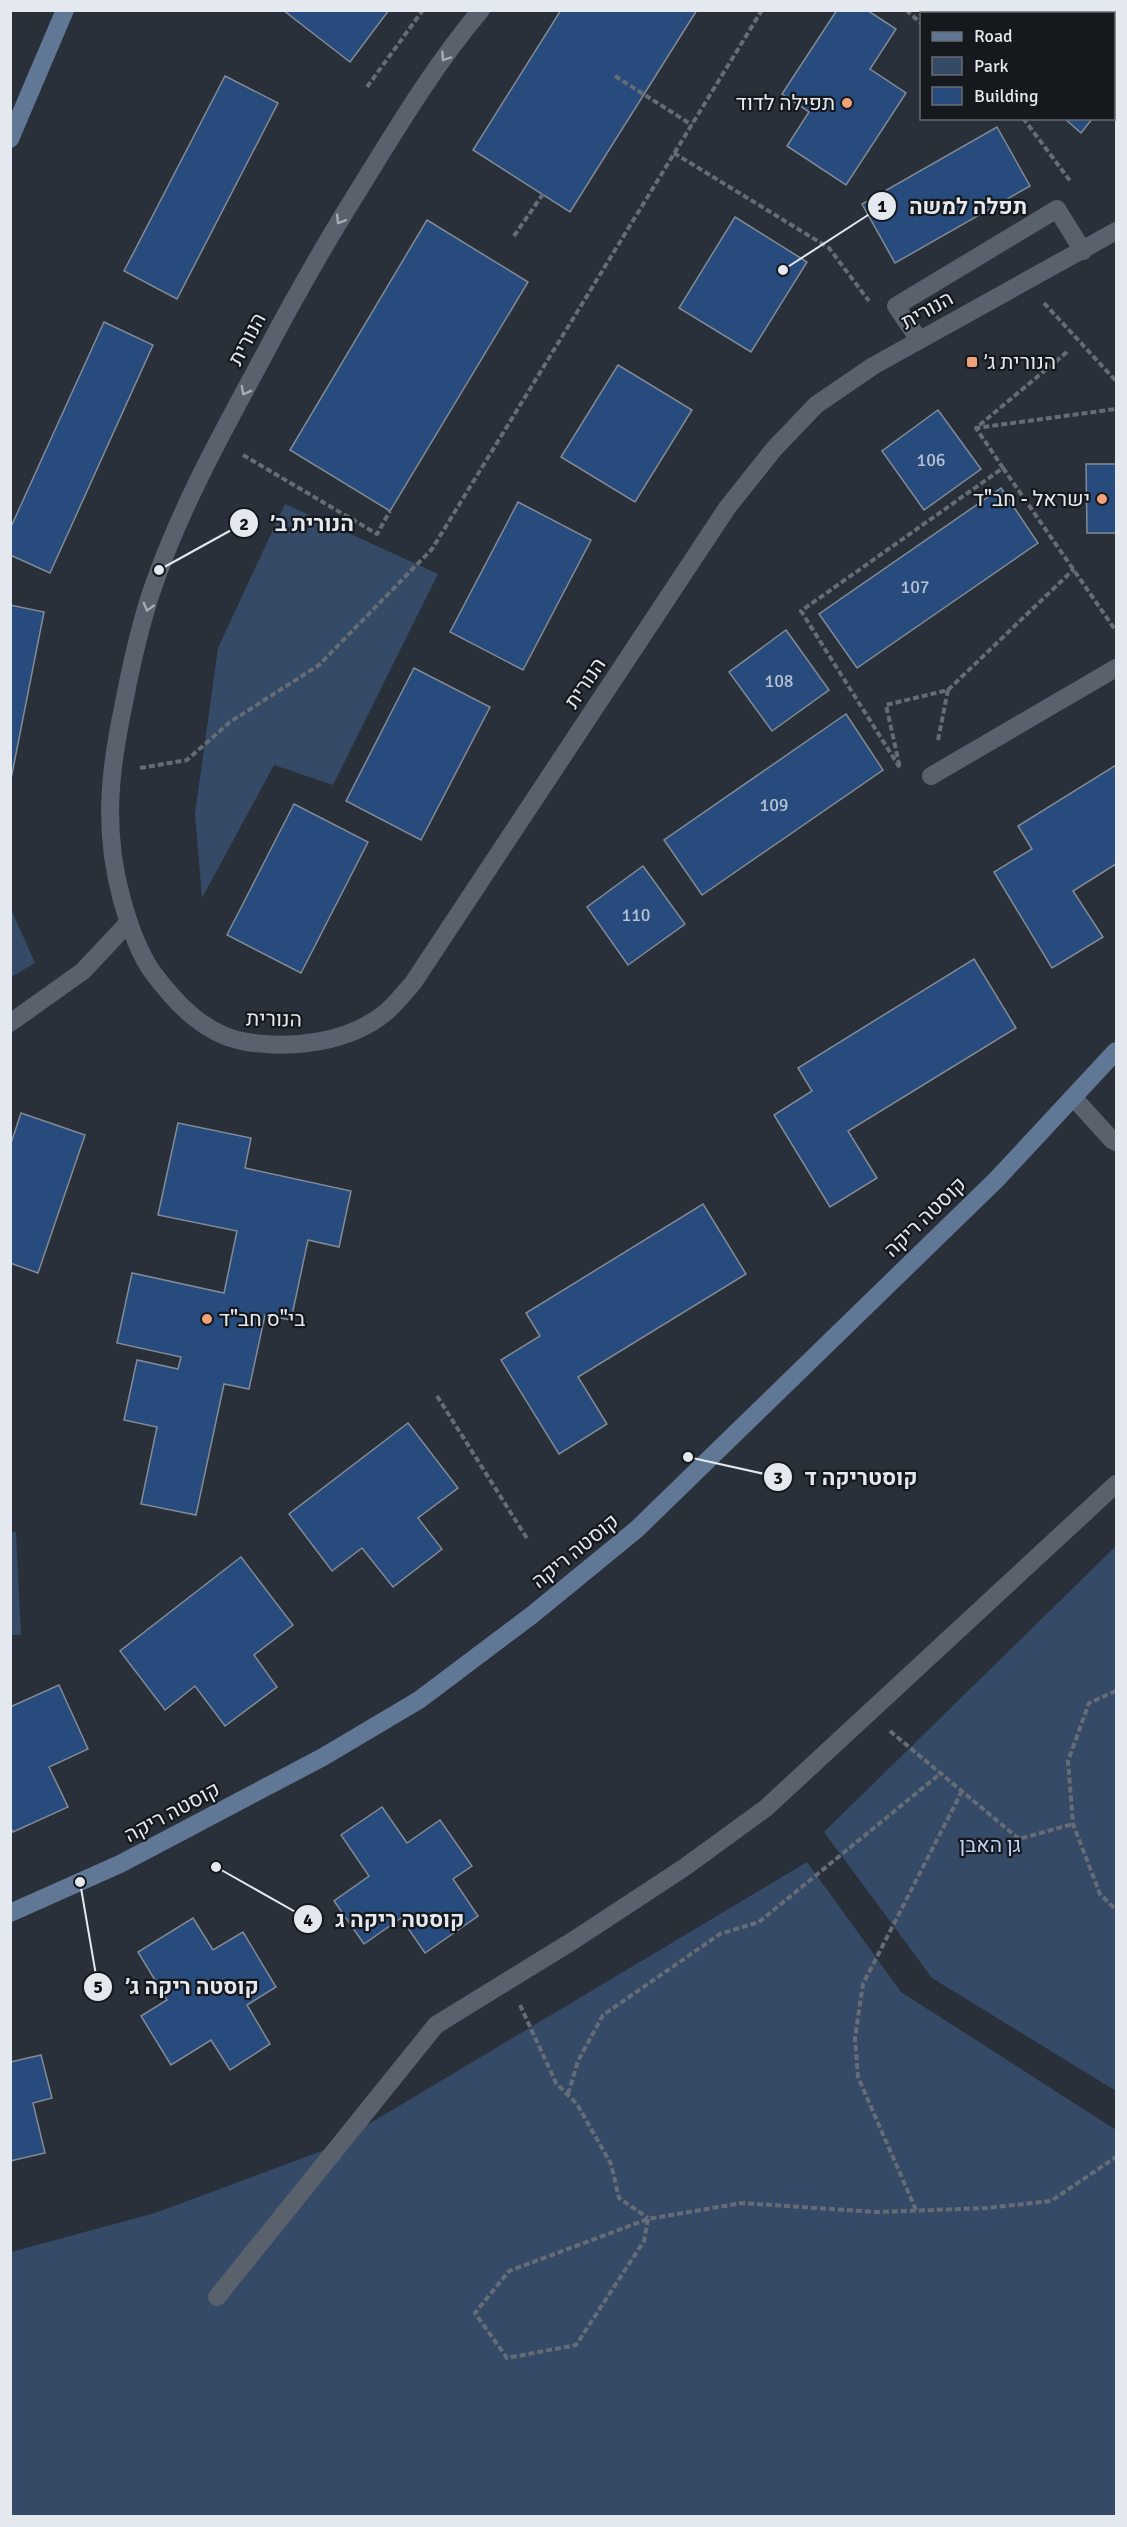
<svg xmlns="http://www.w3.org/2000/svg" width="1127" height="2527" font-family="Signika,Heebo,sans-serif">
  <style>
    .green { fill: #354a67 }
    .building { fill: #284b7d; stroke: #828a95; stroke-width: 1.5 }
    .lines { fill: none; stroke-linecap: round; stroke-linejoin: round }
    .path { stroke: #666c75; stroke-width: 4; stroke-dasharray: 6 3; stroke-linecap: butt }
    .lane { stroke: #59616c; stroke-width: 18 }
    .street { stroke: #59616c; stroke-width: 18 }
    .secondary { stroke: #607796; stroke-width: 18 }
    .oneway { stroke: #a5abb4 }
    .poi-dot { fill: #f0a27a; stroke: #15181c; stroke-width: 2 }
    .labels { text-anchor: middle; stroke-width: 4.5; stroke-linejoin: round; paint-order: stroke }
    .number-label { font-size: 18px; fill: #b5c1d2 }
    .poi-label { font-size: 21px; fill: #e4e8ef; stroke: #15181c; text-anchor: end }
    .street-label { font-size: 21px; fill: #e4e8ef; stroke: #15181c }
    .park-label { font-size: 21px; fill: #bed3f3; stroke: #15181c }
    .leader { fill: none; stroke: #e4e8ef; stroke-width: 2 }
    .callout-dot { fill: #e4e8ef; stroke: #15181c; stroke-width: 2 }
    .mark-label { font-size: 18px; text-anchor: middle; font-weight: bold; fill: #111 }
    .callout-label { font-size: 22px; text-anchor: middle; font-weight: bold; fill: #e4e8ef; stroke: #15181c; stroke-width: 4.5; stroke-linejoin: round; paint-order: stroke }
  </style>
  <rect width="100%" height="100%" fill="#293039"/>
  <!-- green -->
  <g class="green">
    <path d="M 285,504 L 438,574 L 333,785 L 274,765 L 202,898 L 195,814 L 218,648 Z"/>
    <path d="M 10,907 L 35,963 L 11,977 L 10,977 Z"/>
    <path d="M 10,1532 L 16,1532 L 21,1635 L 11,1635 Z"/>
    <path d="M 1116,1546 L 1116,2091 L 932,1978 L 824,1832 Z"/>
    <path d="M 807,1862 L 901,1992 L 1116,2130 L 1116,2516 L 11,2516 L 11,2252 L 155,2213 L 327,2149 Z"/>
  </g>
  <!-- building -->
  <g class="building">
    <path d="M 283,10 L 389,10 L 350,62 Z"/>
    <path d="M 561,10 L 697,10 L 570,212 L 473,150 Z"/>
    <path d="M 837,10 L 867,10 L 896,29 L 870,69 L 906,93 L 846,185 L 787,146 L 809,112 L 782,94 Z"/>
    <path d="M 1065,10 L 1116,10 L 1116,91 L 1114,95 L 1114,14 L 1063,14 Z"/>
    <path d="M 225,76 L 278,103 L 177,299 L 124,271 Z"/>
    <path d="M 1064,118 L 1093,118 L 1081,133 Z"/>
    <path d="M 997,127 L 1030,186 L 895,263 L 862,204 Z"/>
    <path d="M 735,217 L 807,262 L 751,352 L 679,308 Z"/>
    <path d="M 427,220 L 528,282 L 390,511 L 290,450 Z"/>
    <path d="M 104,322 L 153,345 L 50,573 L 10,555 L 10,529 Z"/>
    <path d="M 618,365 L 692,410 L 635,502 L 561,457 Z"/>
    <path d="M 938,410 L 981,469 L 924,510 L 882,451 Z"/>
    <path d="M 1086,464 L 1116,464 L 1116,533 L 1087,533 Z"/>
    <path d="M 1001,488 L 1038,543 L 857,668 L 819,614 Z"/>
    <path d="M 518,502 L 591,540 L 523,670 L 450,632 Z"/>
    <path d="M 10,605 L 44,612 L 10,784 Z"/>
    <path d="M 786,630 L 829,690 L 772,731 L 729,672 Z"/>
    <path d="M 414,668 L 490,707 L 421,840 L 346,801 Z"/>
    <path d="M 846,714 L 883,770 L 702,895 L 664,840 Z"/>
    <path d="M 1116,765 L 1116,864 L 1073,891 L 1103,937 L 1052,968 L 994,872 L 1032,849 L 1018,826 Z"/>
    <path d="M 294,804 L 368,842 L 301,973 L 227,935 Z"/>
    <path d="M 643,866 L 685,924 L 628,965 L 587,907 Z"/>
    <path d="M 974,959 L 1016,1028 L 848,1131 L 877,1178 L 830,1207 L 774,1115 L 812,1091 L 798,1068 Z"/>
    <path d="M 21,1113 L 85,1135 L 38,1273 L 10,1263 L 10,1146 Z"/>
    <path d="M 178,1123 L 251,1138 L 245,1168 L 351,1191 L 339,1247 L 308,1240 L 291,1320 L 265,1315 L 249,1389 L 224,1384 L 196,1515 L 141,1504 L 157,1427 L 124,1420 L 137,1360 L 178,1369 L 181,1357 L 117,1343 L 132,1273 L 224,1293 L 237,1231 L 158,1215 Z"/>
    <path d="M 703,1204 L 746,1274 L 578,1377 L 607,1424 L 559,1454 L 501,1360 L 540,1336 L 526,1313 Z"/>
    <path d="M 408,1423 L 458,1488 L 418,1518 L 442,1549 L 393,1587 L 362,1548 L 332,1571 L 289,1514 Z"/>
    <path d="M 241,1557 L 293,1625 L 254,1655 L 277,1687 L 225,1726 L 195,1686 L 165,1710 L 120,1651 Z"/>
    <path d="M 59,1685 L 88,1749 L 49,1767 L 68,1807 L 13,1832 L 10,1826 L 10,1707 Z"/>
    <path d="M 382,1807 L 407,1843 L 440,1820 L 472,1866 L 453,1879 L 478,1916 L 425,1953 L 401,1918 L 364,1944 L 334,1901 L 369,1876 L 341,1835 Z"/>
    <path d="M 193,1918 L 213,1950 L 243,1932 L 276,1987 L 247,2005 L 270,2044 L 230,2070 L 211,2040 L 171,2065 L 141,2016 L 167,2000 L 138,1952 Z"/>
    <path d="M 41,2055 L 52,2098 L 33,2103 L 45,2153 L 10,2161 L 10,2062 Z"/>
  </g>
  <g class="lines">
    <!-- path -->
    <g class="path">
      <path d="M 906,10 L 922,24"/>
      <path d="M 615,76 L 692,125"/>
      <path d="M 367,87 L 423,10"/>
      <path d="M 1023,118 L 1071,182"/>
      <path d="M 674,153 L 829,248 L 869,301"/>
      <path d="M 514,236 L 543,194"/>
      <path d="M 1044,303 L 1116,381"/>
      <path d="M 1067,352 L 976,428 L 1116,409"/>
      <path d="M 243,455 L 377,534 L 390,511"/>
      <path d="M 1003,468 L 1116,631"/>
      <path d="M 948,690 L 1074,569"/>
      <path d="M 938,740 L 948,690 L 886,705 L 900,768 L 801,611 L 1003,468 L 976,428"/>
      <path d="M 140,768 L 187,760 L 230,722 L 319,665 L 432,549 L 762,10"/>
      <path d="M 437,1396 L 528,1540"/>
      <path d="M 1116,1691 L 1089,1703 L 1068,1761 L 1073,1824 L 1100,1894 L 1116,1910"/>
      <path d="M 890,1731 L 1019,1839 L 1073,1824"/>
      <path d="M 520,2005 L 556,2083 L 577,2104 L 611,2164 L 619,2198 L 648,2218"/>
      <path d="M 568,2094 L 578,2061 L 603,2015 L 720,1934 L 759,1922 L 941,1773"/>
      <path d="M 916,2210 L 858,2077 L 855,2038 L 863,1984 L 962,1791"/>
      <path d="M 648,2219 L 644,2241 L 576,2345 L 507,2358 L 475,2313 L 509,2271 L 648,2219 L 742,2203 L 876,2212 L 987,2208 L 1051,2201 L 1116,2157"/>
    </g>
    <!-- lane -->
    <g class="lane">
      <path d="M 919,340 L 896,306 L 1057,209 L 1083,251"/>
      <path d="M 931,776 L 1116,668"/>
      <path d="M 10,1023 L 83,971 L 129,922"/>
    </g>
    <!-- street -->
    <g class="street">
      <path d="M 481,10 C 431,69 391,138 350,204 C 316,259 285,315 255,372 C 217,442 178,514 152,590 C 140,626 131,666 124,703 C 109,773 103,831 122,900 C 129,925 137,949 151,970 C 175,1003 206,1036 247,1042 C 292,1049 348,1043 385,1013 C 395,1005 404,993 413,983 L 727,508 L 774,449 L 816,405 L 873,366 L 1116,231"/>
      <path d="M 1073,1097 L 1112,1140 L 1116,1142"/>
      <path d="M 217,2297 L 436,2025 L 574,1940 L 685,1867 L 766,1808 L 1116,1484"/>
    </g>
    <!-- secondary -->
    <g class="secondary">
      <path d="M 10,139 L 65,10"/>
      <path d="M 10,1913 L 120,1864 L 323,1757 L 419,1700 L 532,1615 L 637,1529 L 996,1180 L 1116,1051"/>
    </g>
  </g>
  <!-- one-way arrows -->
  <defs><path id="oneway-chevron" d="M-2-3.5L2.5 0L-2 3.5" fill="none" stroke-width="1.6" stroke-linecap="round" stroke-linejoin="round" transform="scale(1.5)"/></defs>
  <g class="oneway">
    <use href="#oneway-chevron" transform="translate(445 57) rotate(124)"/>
    <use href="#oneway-chevron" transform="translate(340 220) rotate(122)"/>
    <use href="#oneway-chevron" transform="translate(245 391) rotate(118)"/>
    <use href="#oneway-chevron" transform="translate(148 607) rotate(105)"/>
  </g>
  <!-- markers -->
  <g class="poi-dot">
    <circle cx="847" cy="103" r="6"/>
    <rect x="966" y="356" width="12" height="12" rx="3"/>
    <circle cx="1102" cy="499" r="6"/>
    <circle cx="207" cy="1319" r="6"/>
  </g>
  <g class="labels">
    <!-- number labels -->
    <g class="number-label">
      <text x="931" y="466">106</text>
      <text x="915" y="593">107</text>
      <text x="779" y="687">108</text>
      <text x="774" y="811">109</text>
      <text x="636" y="921">110</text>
    </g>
    <!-- poi labels -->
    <g class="poi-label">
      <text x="835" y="110">תפילה לדוד</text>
      <text x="984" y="369" text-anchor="start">הנורית ג׳</text>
      <text x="1090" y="506">ישראל - חב"ד</text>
      <text x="219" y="1326" text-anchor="start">בי"ס חב"ד</text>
    </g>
    <!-- street labels -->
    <g class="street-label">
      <text transform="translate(927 310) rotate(-29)" y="7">הנורית</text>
      <text transform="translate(247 339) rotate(-62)" y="7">הנורית</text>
      <text transform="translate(585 683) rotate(-56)" y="7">הנורית</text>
      <text transform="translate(274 1019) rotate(1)" y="7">הנורית</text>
      <text transform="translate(925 1217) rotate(-44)" y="7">קוסטה ריקה</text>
      <text transform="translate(575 1551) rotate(-39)" y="7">קוסטה ריקה</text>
      <text transform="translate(172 1812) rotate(-28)" y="7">קוסטה ריקה</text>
    </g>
    <!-- park labels -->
    <g class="park-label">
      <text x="990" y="1852">גן האבן</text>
    </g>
  </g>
  <!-- callouts -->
  <path class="leader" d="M783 270L882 206M159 570L244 523M688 1457L778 1477M216 1867L308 1919M80 1882L98 1987"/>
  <g class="callout-dot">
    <circle cx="783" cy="270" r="6"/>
    <circle cx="159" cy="570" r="6"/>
    <circle cx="688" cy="1457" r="6"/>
    <circle cx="216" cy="1867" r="6"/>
    <circle cx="80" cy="1882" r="6"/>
    <circle cx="882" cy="206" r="15"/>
    <circle cx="244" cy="523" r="15"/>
    <circle cx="778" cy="1477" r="15"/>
    <circle cx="308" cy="1919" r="15"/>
    <circle cx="98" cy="1987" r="15"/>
  </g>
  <g class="mark-label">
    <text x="882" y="212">1</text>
    <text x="244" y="530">2</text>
    <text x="778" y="1484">3</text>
    <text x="308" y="1926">4</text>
    <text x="98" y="1993">5</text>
  </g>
  <g class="callout-label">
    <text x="968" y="214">תפלה למשה</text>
    <text x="312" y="531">הנורית ב׳</text>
    <text x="861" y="1485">קוסטריקה ד</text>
    <text x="400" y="1927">קוסטה ריקה ג</text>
    <text x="192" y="1994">קוסטה ריקה ג׳</text>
  </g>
  <!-- border -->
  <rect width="1127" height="2527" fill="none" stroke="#e4e8ef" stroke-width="24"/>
  <!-- legend -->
  <rect x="920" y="12" width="195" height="108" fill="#15181c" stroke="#686b70" stroke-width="1.5"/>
  <rect x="932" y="32" width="30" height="9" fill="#607796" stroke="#686b70" stroke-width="1.5"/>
  <text x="974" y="42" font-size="18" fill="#e4e8ef">Road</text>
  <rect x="932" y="57" width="30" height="18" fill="#354a67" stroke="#686b70" stroke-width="1.5"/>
  <text x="974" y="72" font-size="18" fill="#e4e8ef">Park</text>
  <rect x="932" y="87" width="30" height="18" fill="#284b7d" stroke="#686b70" stroke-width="1.5"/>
  <text x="974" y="102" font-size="18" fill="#e4e8ef">Building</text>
</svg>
